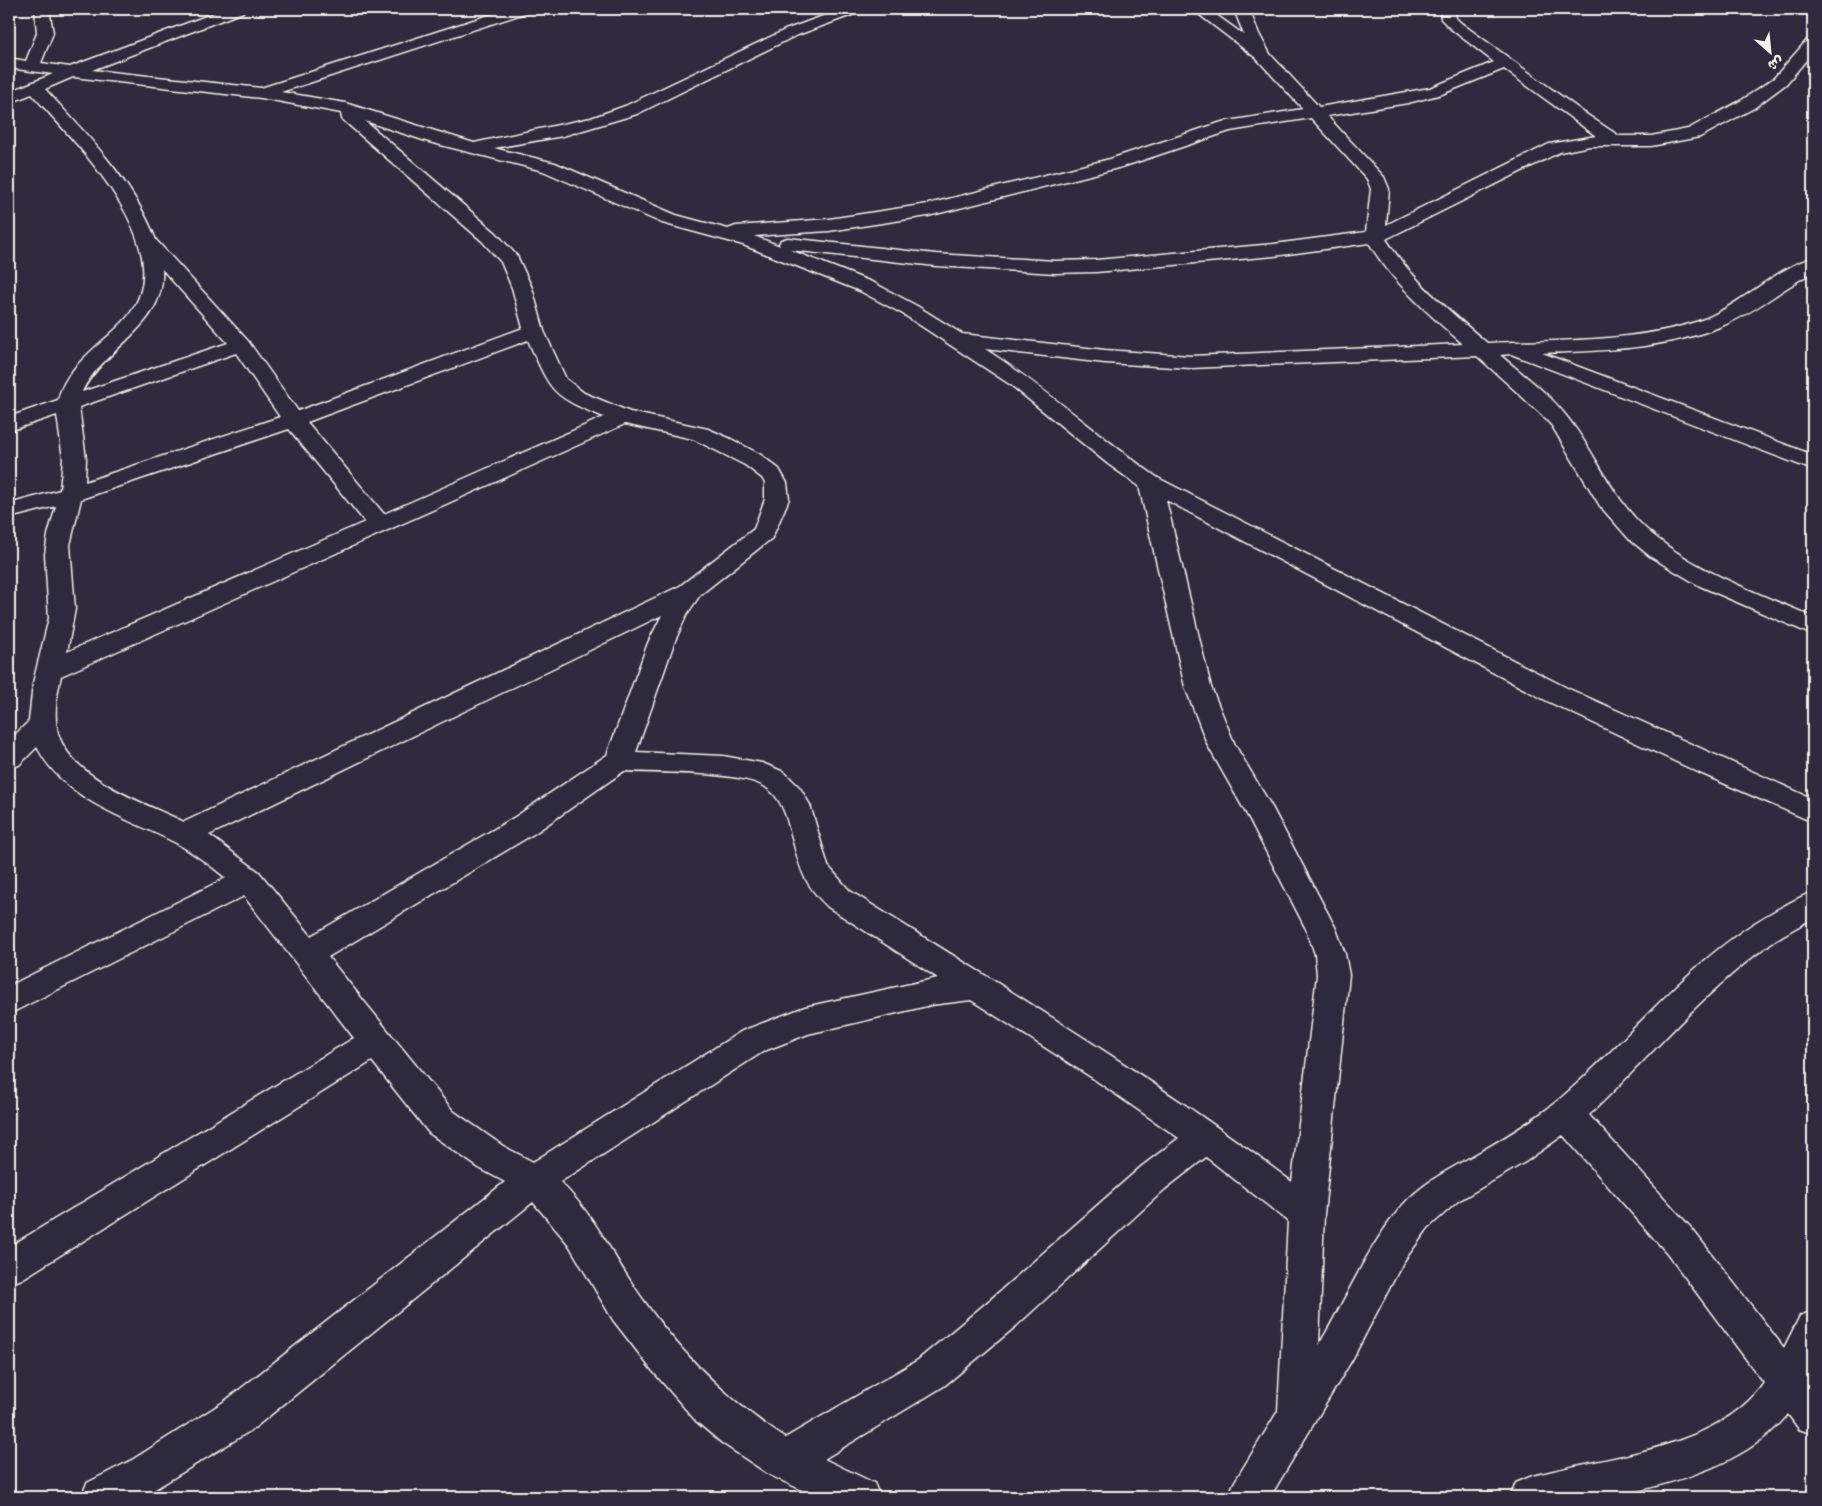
<svg xmlns="http://www.w3.org/2000/svg" width="1822" height="1506" font-family="Sriracha,'Playpen Sans Arabic',sans-serif">
  <style>
    .lines { fill: none; stroke-linecap: round; stroke-linejoin: round }
    .minor-casing { stroke: #f4f1e8; stroke-width: 3 }
    .minor { fill: #2f2a3d; fill-rule: evenodd }
  </style>
  <rect width="100%" height="100%" fill="#2f2a3d"/>
  <filter id="ink" filterUnits="userSpaceOnUse"><feTurbulence type="fractalNoise" baseFrequency=".02" numOctaves="2"/><feDisplacementMap in="SourceGraphic" scale="10" xChannelSelector="R" yChannelSelector="G"/><feConvolveMatrix kernelMatrix="1 2 1 2 8 2 1 2 1" color-interpolation-filters="sRGB"/></filter>
  <g filter="url(#ink)">
    <g class="lines">
      <!-- minor casing -->
      <g class="minor-casing">
        <path id="minor" d="M 35,9 L 49,9 L 53,33 L 41,63 L 70,67 L 225,9 L 245,9 L 243,12 L 92,70 L 261,88 L 508,9 L 530,9 L 528,12 L 281,92 L 345,103 L 474,143 L 591,118 L 625,106 L 785,30 L 842,9 L 862,9 L 860,12 L 795,36 L 637,114 L 563,136 L 494,148 L 555,163 L 676,215 L 728,229 L 736,226 L 829,219 L 928,204 L 1110,159 L 1222,122 L 1303,109 L 1256,58 L 1192,9 L 1208,9 L 1244,35 L 1234,9 L 1249,9 L 1259,34 L 1270,54 L 1319,107 L 1430,88 L 1494,62 L 1451,29 L 1441,19 L 1440,9 L 1454,9 L 1456,18 L 1461,23 L 1583,112 L 1619,136 L 1651,136 L 1688,129 L 1742,100 L 1774,78 L 1808,39 L 1813,37 L 1813,52 L 1786,84 L 1754,108 L 1700,137 L 1651,146 L 1590,146 L 1560,152 L 1386,239 C 1411,280 1451,312 1487,343 C 1554,340 1643,343 1707,318 C 1741,304 1781,265 1813,258 L 1813,272 C 1782,289 1755,312 1722,326 C 1666,349 1601,351 1542,353 L 1813,455 L 1813,470 L 1511,354 L 1500,355 C 1523,375 1549,393 1567,417 C 1596,453 1611,497 1646,529 C 1693,571 1756,592 1813,617 L 1813,635 L 1700,586 L 1651,557 L 1629,539 L 1600,506 L 1552,426 L 1541,414 L 1477,356 L 1191,368 L 1105,363 L 985,349 C 1046,388 1099,437 1158,478 L 1567,688 L 1813,799 L 1813,822 L 1700,773 L 1549,702 L 1166,500 L 1211,687 L 1235,745 L 1273,809 L 1336,929 L 1345,954 L 1349,975 L 1324,1214 L 1319,1345 C 1347,1298 1367,1247 1402,1206 C 1421,1184 1448,1170 1473,1156 C 1501,1140 1530,1123 1555,1103 C 1630,1041 1687,960 1773,912 C 1786,905 1799,897 1813,892 L 1813,918 C 1798,927 1781,935 1767,946 C 1701,994 1648,1059 1589,1115 L 1692,1229 L 1784,1348 L 1800,1316 L 1813,1311 L 1813,1368 L 1808,1379 L 1813,1385 L 1813,1434 L 1799,1429 L 1788,1414 C 1752,1458 1693,1477 1640,1490 C 1629,1493 1617,1497 1606,1497 C 1574,1499 1542,1497 1510,1497 L 1516,1483 L 1530,1477 C 1603,1456 1717,1451 1764,1383 L 1667,1253 L 1563,1135 L 1525,1162 L 1458,1201 L 1428,1228 L 1403,1262 L 1353,1358 L 1270,1497 L 1228,1497 L 1234,1483 L 1278,1411 L 1288,1221 L 1206,1157 L 1165,1189 L 1016,1326 L 944,1386 L 824,1459 L 874,1483 L 880,1497 L 817,1497 L 770,1475 L 722,1443 L 696,1421 L 651,1369 L 613,1320 L 569,1245 L 533,1202 L 253,1429 L 142,1497 L 81,1497 L 87,1483 L 132,1460 L 225,1401 L 505,1182 L 479,1168 L 429,1133 L 372,1061 L 22,1279 L 9,1284 L 9,1247 L 354,1038 L 244,896 L 9,1014 L 9,986 L 226,878 C 210,865 194,853 176,843 C 126,817 65,801 37,747 L 19,765 L 9,768 L 9,741 L 29,721 L 33,683 L 49,618 L 45,554 L 48,535 L 56,506 L 9,518 L 9,504 L 60,490 L 63,459 L 57,415 L 9,431 L 9,417 L 58,400 C 65,367 101,345 123,322 C 189,253 77,145 32,94 L 9,103 L 9,92 L 53,74 L 9,68 L 9,58 L 26,61 L 37,33 ZM 1504,69 L 1596,136 L 1549,144 L 1386,225 L 1389,189 L 1384,177 L 1327,116 L 1408,103 L 1442,94 ZM 73,77 L 261,98 L 341,113 L 342,119 L 482,241 L 501,262 L 512,288 L 523,328 L 298,411 L 248,341 L 156,240 C 133,181 87,135 45,89 ZM 1311,118 L 1367,179 L 1371,189 L 1366,232 L 1274,244 L 1096,260 L 1055,261 L 936,254 L 788,238 L 781,240 L 779,244 L 780,246 L 754,236 L 829,231 L 928,216 L 1122,167 L 1230,131 ZM 365,121 L 429,142 L 543,171 L 662,223 L 743,245 L 860,291 L 903,314 L 1011,385 L 1108,464 L 1139,486 L 1185,687 L 1208,746 L 1250,820 L 1306,929 L 1315,954 L 1317,975 L 1292,1182 C 1151,1075 999,985 850,891 L 828,866 L 810,805 L 800,788 L 784,772 L 762,763 L 723,756 L 636,752 L 674,643 L 687,614 L 700,595 L 772,538 L 789,499 L 787,483 L 779,469 L 761,455 L 731,439 L 708,429 L 630,412 L 584,393 L 566,379 L 544,331 L 532,288 L 517,256 L 496,233 ZM 1369,243 C 1393,283 1429,314 1463,344 L 1191,356 L 1105,350 L 962,334 L 917,306 L 874,283 L 790,250 L 936,266 L 1055,273 L 1096,272 L 1274,256 ZM 162,269 L 228,343 L 82,392 C 103,347 167,327 162,269 ZM 528,340 C 551,392 551,396 604,417 L 384,514 L 307,422 ZM 236,353 L 280,417 L 85,482 L 86,459 L 79,407 ZM 625,424 L 693,439 L 745,465 L 762,478 L 765,483 L 765,499 L 754,529 L 680,586 L 184,822 C 145,803 71,779 58,733 C 53,714 57,694 61,676 ZM 289,429 L 365,522 L 67,652 L 75,609 L 70,545 L 81,499 ZM 662,615 L 648,643 L 607,755 L 515,817 L 311,936 L 259,872 L 209,835 ZM 624,771 C 656,773 739,771 764,786 C 779,795 785,811 789,827 C 800,864 799,879 828,907 L 938,978 L 805,1007 L 742,1031 L 533,1162 L 503,1146 L 453,1111 L 328,957 L 535,833 ZM 971,1000 L 1091,1077 L 1179,1138 L 1141,1167 L 990,1300 L 918,1360 L 785,1438 C 727,1400 679,1352 639,1294 C 611,1254 597,1218 560,1182 L 764,1051 L 808,1034 L 931,1005 Z"/>
      </g>
      <!-- minor -->
      <use href="#minor" class="minor"/>
    </g>
  </g>
  <!-- margin -->
  <rect width="1822" height="1506" fill="none" stroke="#2f2a3d" stroke-width="30"/>
  <rect x="15" y="15" width="1792" height="1476" fill="none" stroke="#f4f1e8" stroke-width="2" filter="url(#ink)"/>
  <!-- north arrow -->
  <g transform="translate(1770 52) rotate(153)" stroke="#2f2a3d" stroke-width="4" paint-order="stroke">
  <path d="M0-4L9 19L0 12L-9 19Z" fill="#f4f1e8"/>
  <text y="-8" font-size="14" font-weight="bold" text-anchor="middle" fill="#f4f1e8">ش</text>
  </g>
</svg>
